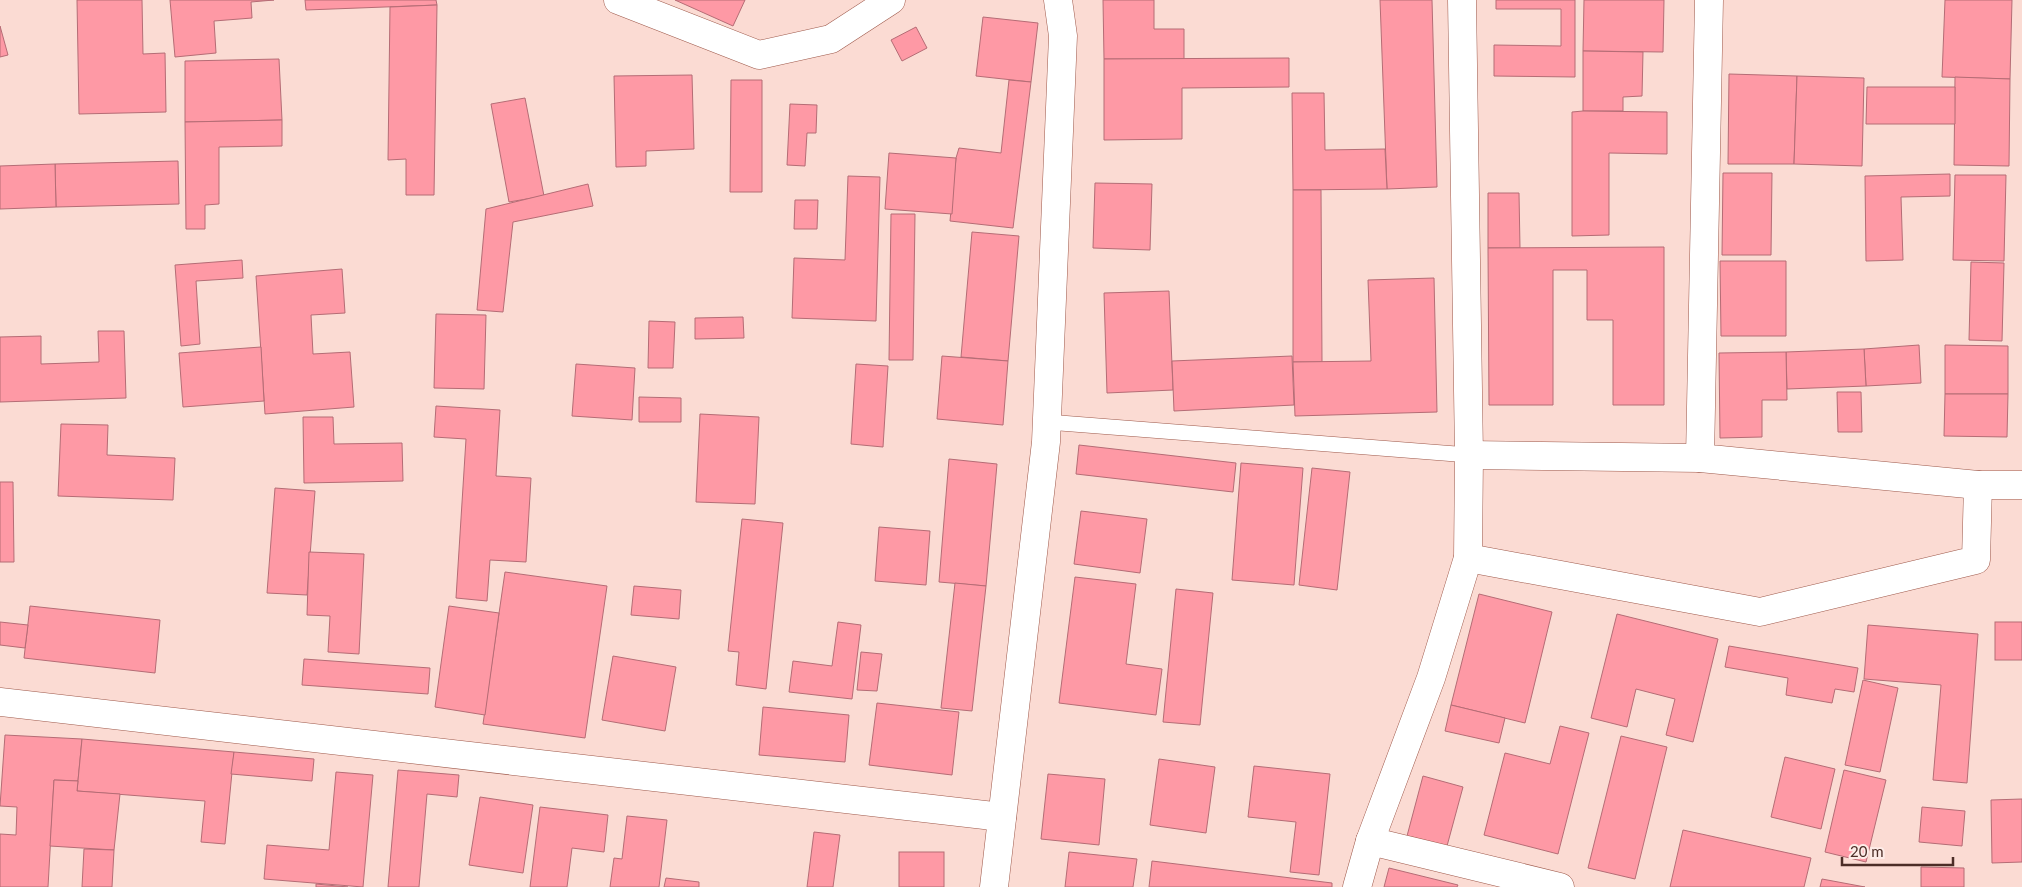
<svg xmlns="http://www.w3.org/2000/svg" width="2022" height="887" font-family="Lato,sans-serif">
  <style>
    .building { fill: #fe99a5; stroke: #b56c75 }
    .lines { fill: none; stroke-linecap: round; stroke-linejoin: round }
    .service-casing { stroke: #9e594b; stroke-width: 16 }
    .minor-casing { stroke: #9e594b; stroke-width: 29 }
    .service { stroke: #fff; stroke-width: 15 }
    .minor { stroke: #fff; stroke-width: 28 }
  </style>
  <rect width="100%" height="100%" fill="#fbdbd3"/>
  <!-- building -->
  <g class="building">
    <path d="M 77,0 L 142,0 L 143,54 L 165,53 L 166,112 L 79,114 Z"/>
    <path d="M 170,0 L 274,0 L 251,2 L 252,18 L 214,21 L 216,53 L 175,57 Z"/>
    <path d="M 305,0 L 436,0 L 437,5 L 306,10 Z"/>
    <path d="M 675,0 L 745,0 L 733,26 Z"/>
    <path d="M 1103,0 L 1154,0 L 1154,29 L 1184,29 L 1184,59 L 1104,59 Z"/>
    <path d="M 1380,0 L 1432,0 L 1437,187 L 1387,189 Z"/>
    <path d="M 1496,0 L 1575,0 L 1575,77 L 1494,76 L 1494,45 L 1561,46 L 1561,9 L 1496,9 Z"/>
    <path d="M 1584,0 L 1664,0 L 1663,52 L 1583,51 Z"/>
    <path d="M 1945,0 L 2012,0 L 2010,79 L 1942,77 Z"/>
    <path d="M 437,5 L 434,195 L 406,195 L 406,159 L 388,160 L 390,7 Z"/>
    <path d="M 983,17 L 1038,23 L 1031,82 L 976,76 Z"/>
    <path d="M 0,26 L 8,55 L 0,57 Z"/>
    <path d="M 916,27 L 927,48 L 902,61 L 891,40 Z"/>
    <path d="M 1583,51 L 1643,52 L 1642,96 L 1623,97 L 1623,111 L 1583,111 Z"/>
    <path d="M 1289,58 L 1289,87 L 1182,88 L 1182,139 L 1104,140 L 1104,59 Z"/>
    <path d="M 279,59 L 282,120 L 185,122 L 185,61 Z"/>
    <path d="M 1729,74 L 1797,76 L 1794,164 L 1728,164 Z"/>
    <path d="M 692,75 L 694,149 L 646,151 L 646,166 L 616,167 L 614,76 Z"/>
    <path d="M 1797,76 L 1864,78 L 1862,166 L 1794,164 Z"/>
    <path d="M 1955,77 L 2010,79 L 2009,166 L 1954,165 Z"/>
    <path d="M 731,80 L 762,80 L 762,192 L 730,192 Z"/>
    <path d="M 1009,80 L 1031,82 L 1013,228 L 950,221 L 956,158 L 959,148 L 1001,153 Z"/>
    <path d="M 1867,87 L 1955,87 L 1955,124 L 1866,124 Z"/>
    <path d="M 1292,93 L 1324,93 L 1325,150 L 1385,149 L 1387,189 L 1293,190 Z"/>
    <path d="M 525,98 L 544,196 L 509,202 L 491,104 Z"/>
    <path d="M 790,104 L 817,105 L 816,133 L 807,133 L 805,166 L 787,165 Z"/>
    <path d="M 1583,111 L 1667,112 L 1667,154 L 1609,153 L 1609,235 L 1572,236 L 1572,112 Z"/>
    <path d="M 282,120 L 282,146 L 219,147 L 219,204 L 205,205 L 205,229 L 186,229 L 185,122 Z"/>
    <path d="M 889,153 L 956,158 L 952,214 L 885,209 Z"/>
    <path d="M 178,161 L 179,204 L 56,207 L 55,164 Z"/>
    <path d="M 55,164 L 56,207 L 0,209 L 0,166 Z"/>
    <path d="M 1723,173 L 1772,173 L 1771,255 L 1722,255 Z"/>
    <path d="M 1950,174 L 1950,196 L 1901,197 L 1903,260 L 1866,261 L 1865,176 Z"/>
    <path d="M 1955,175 L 2006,175 L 2004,261 L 1953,260 Z"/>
    <path d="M 848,176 L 880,177 L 876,321 L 792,318 L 794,258 L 845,260 Z"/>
    <path d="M 1095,183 L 1152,184 L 1150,250 L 1093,248 Z"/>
    <path d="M 588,184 L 593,206 L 513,222 L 503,312 L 477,310 L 486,209 Z"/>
    <path d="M 1293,190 L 1321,190 L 1322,362 L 1293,362 Z"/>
    <path d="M 1488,193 L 1519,193 L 1520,248 L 1488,248 Z"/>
    <path d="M 795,200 L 818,200 L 817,229 L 794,229 Z"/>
    <path d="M 891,214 L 915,214 L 913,360 L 889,360 Z"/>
    <path d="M 972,232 L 1019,236 L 1008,361 L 961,357 Z"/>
    <path d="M 1664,247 L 1664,405 L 1613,405 L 1613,320 L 1587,320 L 1587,270 L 1553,270 L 1553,405 L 1489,405 L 1488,248 Z"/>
    <path d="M 242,260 L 243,278 L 196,281 L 200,344 L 181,346 L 175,265 Z"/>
    <path d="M 1720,261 L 1786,261 L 1786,336 L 1721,336 Z"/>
    <path d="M 1971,262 L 2004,263 L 2002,341 L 1969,340 Z"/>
    <path d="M 342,269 L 345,313 L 311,315 L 313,354 L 350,352 L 354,407 L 265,414 L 256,276 Z"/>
    <path d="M 1434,278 L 1437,412 L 1295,416 L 1293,362 L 1371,361 L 1368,280 Z"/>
    <path d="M 1169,291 L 1173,390 L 1107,393 L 1104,293 Z"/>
    <path d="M 436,314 L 486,315 L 484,389 L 434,388 Z"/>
    <path d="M 743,317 L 744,338 L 695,339 L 695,318 Z"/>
    <path d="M 649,321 L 675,322 L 673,368 L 648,368 Z"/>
    <path d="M 98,331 L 124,331 L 126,398 L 0,402 L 0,337 L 41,336 L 41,364 L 99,362 Z"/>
    <path d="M 1919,345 L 1921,383 L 1866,386 L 1864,349 Z"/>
    <path d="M 1945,345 L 2008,346 L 2008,394 L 1945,394 Z"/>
    <path d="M 261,347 L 264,401 L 183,407 L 179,353 Z"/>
    <path d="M 1864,349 L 1866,386 L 1787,389 L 1786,352 Z"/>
    <path d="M 1786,352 L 1787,400 L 1762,400 L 1762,437 L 1720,438 L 1719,353 Z"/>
    <path d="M 942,356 L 1008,361 L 1003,425 L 937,419 Z"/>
    <path d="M 1292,356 L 1294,405 L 1174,411 L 1172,361 Z"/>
    <path d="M 576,364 L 635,368 L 632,420 L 572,416 Z"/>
    <path d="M 856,364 L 888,366 L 883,447 L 851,444 Z"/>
    <path d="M 1837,392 L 1861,392 L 1862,432 L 1838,432 Z"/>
    <path d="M 1945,394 L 2008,394 L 2007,437 L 1944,436 Z"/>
    <path d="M 639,397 L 681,398 L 681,422 L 639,422 Z"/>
    <path d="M 436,406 L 500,410 L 496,476 L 531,478 L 526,562 L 490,560 L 487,601 L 456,598 L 466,439 L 434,437 Z"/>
    <path d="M 700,414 L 759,417 L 755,504 L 696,502 Z"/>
    <path d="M 303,417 L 333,417 L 334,444 L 402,443 L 403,481 L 304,483 Z"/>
    <path d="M 61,424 L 108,425 L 107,455 L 175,458 L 173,500 L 58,496 Z"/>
    <path d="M 1079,445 L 1236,463 L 1233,492 L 1076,474 Z"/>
    <path d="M 949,459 L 997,464 L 986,586 L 939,582 Z"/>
    <path d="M 1241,463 L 1303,468 L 1294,585 L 1232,580 Z"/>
    <path d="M 1312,468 L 1350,472 L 1337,590 L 1299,585 Z"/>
    <path d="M 0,482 L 13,482 L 14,562 L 0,562 Z"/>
    <path d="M 275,488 L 315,491 L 307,595 L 267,593 Z"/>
    <path d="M 1081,511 L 1147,519 L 1140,573 L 1074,564 Z"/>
    <path d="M 742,519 L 783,523 L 766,689 L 736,685 L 739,652 L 728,651 Z"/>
    <path d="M 879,527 L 930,531 L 926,585 L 875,581 Z"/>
    <path d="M 309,552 L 364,554 L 359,654 L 328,652 L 330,616 L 307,615 Z"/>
    <path d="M 505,572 L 607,586 L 585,738 L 483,724 Z"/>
    <path d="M 1075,577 L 1136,584 L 1126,664 L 1162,669 L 1156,715 L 1059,703 Z"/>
    <path d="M 955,583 L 986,586 L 972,711 L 941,708 Z"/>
    <path d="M 634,586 L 681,590 L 679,619 L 631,615 Z"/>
    <path d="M 1176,589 L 1213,593 L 1200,725 L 1163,722 Z"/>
    <path d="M 1479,594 L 1552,612 L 1525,723 L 1451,705 Z"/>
    <path d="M 30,606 L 160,620 L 155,673 L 24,658 Z"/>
    <path d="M 449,606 L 499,613 L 485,715 L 435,707 Z"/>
    <path d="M 1617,614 L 1718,639 L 1693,742 L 1666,735 L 1675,699 L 1636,689 L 1627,727 L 1591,718 Z"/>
    <path d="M 0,622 L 28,625 L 25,648 L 0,645 Z"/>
    <path d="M 838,622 L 861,625 L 852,699 L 789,692 L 793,661 L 832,666 Z"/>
    <rect x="1995" y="622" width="27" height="38"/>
    <path d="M 1868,625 L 1978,634 L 1967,783 L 1933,780 L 1941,685 L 1864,679 Z"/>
    <path d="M 1729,646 L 1858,668 L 1854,692 L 1835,689 L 1832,703 L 1786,695 L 1788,678 L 1725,667 Z"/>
    <path d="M 861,652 L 882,654 L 877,691 L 857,690 Z"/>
    <path d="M 613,656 L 676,667 L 665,731 L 602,720 Z"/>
    <path d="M 304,659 L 430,668 L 428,694 L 302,685 Z"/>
    <path d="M 1863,680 L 1898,688 L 1880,772 L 1845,765 Z"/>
    <path d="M 877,703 L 959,712 L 952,775 L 869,765 Z"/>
    <path d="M 1451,705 L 1505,718 L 1499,743 L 1445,731 Z"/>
    <path d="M 763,707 L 849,715 L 845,762 L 759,755 Z"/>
    <path d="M 1560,726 L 1589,733 L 1558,854 L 1484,835 L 1505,753 L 1550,764 Z"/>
    <path d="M 5,735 L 82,739 L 78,781 L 54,780 L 48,887 L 0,887 L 0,834 L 16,835 L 17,807 L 0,806 Z"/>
    <path d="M 1621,736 L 1667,747 L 1635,879 L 1588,868 Z"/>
    <path d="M 82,739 L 234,752 L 225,844 L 201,842 L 205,801 L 77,791 Z"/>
    <path d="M 234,752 L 314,759 L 312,781 L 231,774 Z"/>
    <path d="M 1785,757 L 1835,769 L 1821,829 L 1771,817 Z"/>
    <path d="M 1159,759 L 1215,767 L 1206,833 L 1150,825 Z"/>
    <path d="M 1254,766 L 1330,774 L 1319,875 L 1290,872 L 1296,822 L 1248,817 Z"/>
    <path d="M 398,770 L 459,775 L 457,797 L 427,794 L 419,887 L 388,887 Z"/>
    <path d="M 1844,770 L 1886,780 L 1866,862 L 1825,852 Z"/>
    <path d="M 336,772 L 373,775 L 363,887 L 264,879 L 267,845 L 329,850 Z"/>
    <path d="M 1048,774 L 1105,779 L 1099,845 L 1041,839 Z"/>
    <path d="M 1423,776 L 1463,787 L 1447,846 L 1407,836 Z"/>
    <path d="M 54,780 L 78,781 L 77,791 L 120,794 L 114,850 L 50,846 Z"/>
    <path d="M 480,797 L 533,805 L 523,873 L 469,865 Z"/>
    <path d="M 2022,799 L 2022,862 L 1992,863 L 1991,800 Z"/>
    <path d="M 540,807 L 608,815 L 604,852 L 572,848 L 567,887 L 530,887 Z"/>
    <path d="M 1922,807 L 1965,811 L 1962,846 L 1919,842 Z"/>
    <path d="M 627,816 L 667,820 L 659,887 L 610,887 L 614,858 L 622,859 Z"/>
    <path d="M 1683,830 L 1811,858 L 1804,887 L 1670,887 Z"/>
    <path d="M 814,832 L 840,835 L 833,887 L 807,887 Z"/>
    <path d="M 84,849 L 114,850 L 112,887 L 82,887 Z"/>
    <rect x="899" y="852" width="45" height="35"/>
    <path d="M 1069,852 L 1137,859 L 1133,887 L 1065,887 Z"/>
    <path d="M 1152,861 L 1332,883 L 1332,887 L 1149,887 Z"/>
    <path d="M 1921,867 L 1964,868 L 1964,887 L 1921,887 Z"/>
    <path d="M 1389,868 L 1458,885 L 1457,887 L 1384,887 Z"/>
    <path d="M 666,878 L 699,882 L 699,887 L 664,887 Z"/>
    <path d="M 1822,879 L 1865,887 L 1820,887 Z"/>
    <path d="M 316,884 L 348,887 L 316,887 Z"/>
  </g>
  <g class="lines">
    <!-- service casing -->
    <g class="service-casing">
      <path id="service" d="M 1047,422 L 1469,455"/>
    </g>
    <!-- minor casing -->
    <g class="minor-casing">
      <g id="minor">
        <path d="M 618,0 L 759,55 L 831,39 L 891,0"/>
        <path d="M 1709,0 L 1700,458 L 1978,485"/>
        <path d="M 1469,455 L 1700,458"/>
        <path d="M 1468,558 L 1760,612 L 1976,560 L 1978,485 L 2022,485"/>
        <path d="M 0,702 L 1002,817"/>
        <path d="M 1370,841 L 1560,887"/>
        <path d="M 994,887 L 1046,442 L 1063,36 L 1058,0"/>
        <path d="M 1357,887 L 1370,841 L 1431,678 L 1468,558 L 1469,455 L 1462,0"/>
      </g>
    </g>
    <!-- service -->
    <use href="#service" class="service"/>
    <!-- minor -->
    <use href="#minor" class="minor"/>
  </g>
  <!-- scale -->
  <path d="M1842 857v8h111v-8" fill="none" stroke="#4c2d27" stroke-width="2.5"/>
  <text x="1850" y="857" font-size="15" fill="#4c2d27" stroke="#fdece8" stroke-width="4" paint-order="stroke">20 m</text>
</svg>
